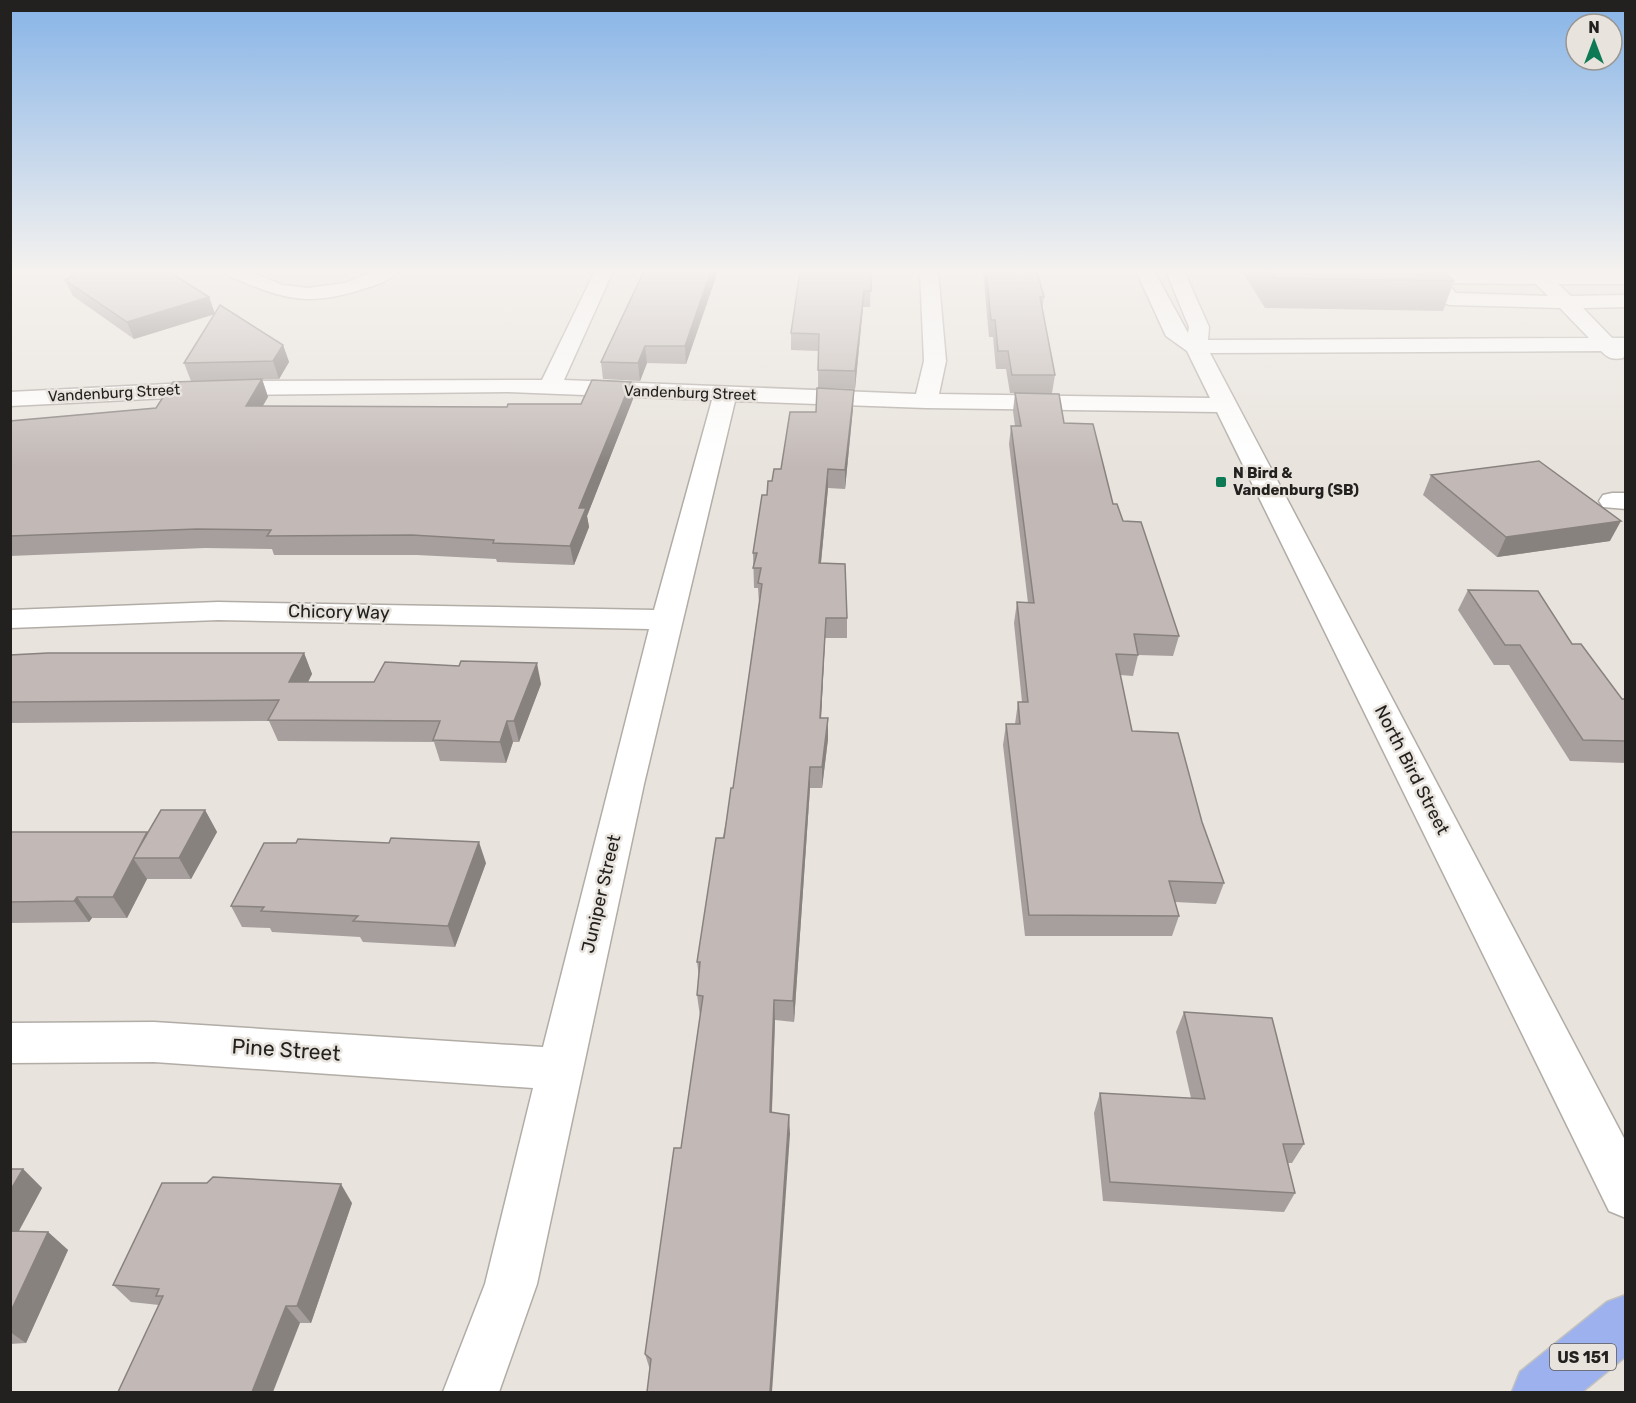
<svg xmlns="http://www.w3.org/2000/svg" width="1636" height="1403" font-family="Rubik,sans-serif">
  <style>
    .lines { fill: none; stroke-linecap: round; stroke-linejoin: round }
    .minor-casing { stroke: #b2aca6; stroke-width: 3 }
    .highway-casing { stroke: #c1c1c0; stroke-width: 3 }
    .minor { fill: #fff; fill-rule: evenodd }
    .highway { fill: #9cb1ee; fill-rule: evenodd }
    .wall { fill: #a79f9d }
    .shaded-wall { fill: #88827f }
    .building { fill: #c2b9b6; stroke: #88827f; stroke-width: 1.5 }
    .poi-dot { fill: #0e7a55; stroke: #e8e3dc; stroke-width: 2 }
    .labels { text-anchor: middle; stroke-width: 5; stroke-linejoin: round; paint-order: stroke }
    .far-street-label { font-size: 15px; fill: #23211f; stroke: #e8e3dc }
    .far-poi-label { font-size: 15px; font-weight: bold; fill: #23211f; stroke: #e8e3dc; text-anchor: start }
    .shield { fill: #e8e3dc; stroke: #5e5b58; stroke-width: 1.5 }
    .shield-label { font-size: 16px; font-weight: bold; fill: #23211f }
    .street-label { font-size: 18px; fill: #23211f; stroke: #e8e3dc }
    .near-street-label { font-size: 21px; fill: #23211f; stroke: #e8e3dc }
  </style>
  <rect width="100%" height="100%" fill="#e8e3dc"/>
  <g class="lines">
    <!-- minor casing -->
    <g class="minor-casing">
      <g id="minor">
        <path d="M 225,271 L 249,271 L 282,285 L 308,288 L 345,283 L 375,271 L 398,271 C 392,280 377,285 366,288 C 307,308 282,299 227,275 Z"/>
        <path d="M 595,271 L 613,271 L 564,380 L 916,394 L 924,361 L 920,271 L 938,271 L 946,361 L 939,394 L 1210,398 L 1187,351 L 1166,336 L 1136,271 L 1154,271 L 1188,333 L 1189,327 L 1166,271 L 1184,271 L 1209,327 L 1208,340 L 1589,338 L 1560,308 L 1450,305 L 1443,303 L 1421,277 L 1431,271 L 1626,272 L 1626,284 L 1558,284 L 1571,296 L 1626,295 L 1626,307 L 1583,308 L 1612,338 L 1626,338 L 1626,353 L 1623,358 C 1612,360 1608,358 1601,351 L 1210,353 L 1626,1142 L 1626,1218 L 1609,1211 L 1217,412 L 926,408 L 735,401 L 644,784 L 537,1284 L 499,1392 L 443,1392 L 485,1284 L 533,1088 L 154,1062 L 10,1063 L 10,1023 L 154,1022 L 543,1047 L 649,629 L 218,620 L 10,628 L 10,610 L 218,602 L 654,610 L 712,400 L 507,392 L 227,395 L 10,406 L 10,392 L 227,381 L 542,380 ZM 1447,283 L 1536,284 L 1548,296 L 1456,293 Z"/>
        <path d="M 1612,493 L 1626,493 L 1626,509 L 1603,507 L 1599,501 L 1603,495 Z"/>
      </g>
    </g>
    <!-- highway casing -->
    <g class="highway-casing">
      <path id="highway" d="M 1626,1295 L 1626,1356 L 1582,1392 L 1512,1392 L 1520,1372 L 1607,1302 Z"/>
    </g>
    <!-- minor -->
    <use href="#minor" class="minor"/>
    <!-- highway -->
    <use href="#highway" class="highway"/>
  </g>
  <!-- wall -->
  <g class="wall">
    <path d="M 77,271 L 168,271 L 209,297 L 215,314 L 283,345 L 289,362 L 279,379 L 191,381 L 184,363 L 215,314 L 134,339 L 73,296 L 65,280 L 78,272 Z"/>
    <path d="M 718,271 L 686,364 L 647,363 L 640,381 L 603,379 L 601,362 Z"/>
    <path d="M 871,271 L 870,307 L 863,307 L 855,389 L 818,388 L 818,351 L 791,350 L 791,333 Z"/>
    <path d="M 983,271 L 1037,271 L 1044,297 L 1042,309 L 1055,375 L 1052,393 L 1010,393 L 1006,369 L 996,369 L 993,337 L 989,337 Z"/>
    <path d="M 1242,271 L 1444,271 L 1454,281 L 1443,311 L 1265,308 Z"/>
    <path d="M 262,379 L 268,397 L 263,406 L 507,407 L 581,404 L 631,382 L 633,399 L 587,516 L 589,527 L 574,565 L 497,562 L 496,559 L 417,555 L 274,555 L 272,549 L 205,548 L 10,556 L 10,421 L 156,408 Z"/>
    <path d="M 1015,393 L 1064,423 L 1123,521 L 1179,636 L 1173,656 L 1138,655 L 1133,676 L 1120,675 L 1132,731 L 1202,822 L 1224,883 L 1216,904 L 1175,902 L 1179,916 L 1172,936 L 1025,936 L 1003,745 L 1006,724 L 1015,724 L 1018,702 L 1022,702 L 1014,623 L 1017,602 L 1028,603 L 1009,444 L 1011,426 L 1015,426 L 1013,411 Z"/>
    <path d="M 853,408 L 845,489 L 828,488 L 821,563 L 847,618 L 847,638 L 825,638 L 821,718 L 828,739 L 822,788 L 810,788 L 794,1022 L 775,1020 L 772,1112 L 790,1134 L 650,1370 L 645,1354 L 681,1148 L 700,1016 L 697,995 L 699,977 L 697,962 L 733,788 L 759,603 L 758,588 L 754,588 L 753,553 L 767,495 L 772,481 L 781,469 L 816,412 Z"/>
    <path d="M 1431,475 L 1610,541 L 1497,557 L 1423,495 Z"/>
    <path d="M 1468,590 L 1572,644 L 1622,699 L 1626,699 L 1626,763 L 1570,761 L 1509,665 L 1494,665 L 1458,610 Z"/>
    <path d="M 304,653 L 312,674 L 308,682 L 541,684 L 519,742 L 513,742 L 506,763 L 440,761 L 434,742 L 278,741 L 269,721 L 10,723 L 10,655 Z"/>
    <path d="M 205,810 L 217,832 L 191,879 L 147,879 L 127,918 L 92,918 L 89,922 L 10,923 L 10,832 L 148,833 Z"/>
    <path d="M 486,863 L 455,947 L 363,942 L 360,937 L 272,932 L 270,928 L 242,927 L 231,906 Z"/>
    <path d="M 1184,1012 L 1304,1144 L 1292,1163 L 1288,1163 L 1295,1193 L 1284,1212 L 1103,1201 L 1094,1113 L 1100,1093 L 1191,1098 L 1176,1032 Z"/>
    <path d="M 10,1169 L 23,1169 L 42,1188 L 19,1231 L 48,1232 L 68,1250 L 26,1343 L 10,1344 Z"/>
    <path d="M 352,1203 L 311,1323 L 300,1323 L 159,1305 L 131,1302 L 113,1285 Z"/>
  </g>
  <!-- shaded-wall -->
  <g class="shaded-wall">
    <path d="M 711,271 L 718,271 L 686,364 L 685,346 Z"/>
    <path d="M 864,291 L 863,307 L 855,389 L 855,371 Z"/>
    <path d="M 209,297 L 215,314 L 134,339 L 127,322 Z"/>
    <path d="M 283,345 L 289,362 L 279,379 L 273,361 Z"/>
    <path d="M 645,346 L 647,363 L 640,381 L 638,363 Z"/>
    <path d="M 262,379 L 268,397 L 252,423 L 246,406 Z"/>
    <path d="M 631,382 L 633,399 L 587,516 L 589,527 L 574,565 L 570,546 L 579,508 Z"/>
    <path d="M 854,390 L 853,408 L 845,489 L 845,470 Z"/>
    <path d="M 828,469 L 828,488 L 819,583 L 819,563 Z"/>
    <path d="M 1621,521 L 1610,541 L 1497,557 L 1506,537 Z"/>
    <path d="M 826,618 L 825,638 L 820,739 L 820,718 Z"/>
    <path d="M 304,653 L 312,674 L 297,703 L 289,682 Z"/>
    <path d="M 537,663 L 541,684 L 519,742 L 514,721 Z"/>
    <path d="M 828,718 L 828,739 L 822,788 L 822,767 Z"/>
    <path d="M 507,721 L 513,742 L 506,763 L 500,742 Z"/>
    <path d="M 810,767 L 810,788 L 794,1022 L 793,1001 Z"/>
    <path d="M 205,810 L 217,832 L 191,879 L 179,858 Z"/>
    <path d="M 479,842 L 486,863 L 455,947 L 448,926 Z"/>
    <path d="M 133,858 L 147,879 L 127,918 L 113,897 Z"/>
    <path d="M 77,897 L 92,918 L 89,922 L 74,901 Z"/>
    <path d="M 774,1000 L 775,1020 L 771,1131 L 770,1112 Z"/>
    <path d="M 789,1115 L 790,1134 L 772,1392 L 770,1392 Z"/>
    <path d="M 23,1169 L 42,1188 L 10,1247 L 10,1191 Z"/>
    <path d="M 341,1184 L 352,1203 L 311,1323 L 297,1306 Z"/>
    <path d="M 48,1232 L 68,1250 L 26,1343 L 10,1332 L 10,1313 Z"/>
    <path d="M 286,1306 L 300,1323 L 273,1392 L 252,1392 Z"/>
  </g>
  <!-- building -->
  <g class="building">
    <path d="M 79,271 L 168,271 L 209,297 L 127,322 L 65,280 Z"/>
    <path d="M 644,271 L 711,271 L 685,346 L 645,346 L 638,363 L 601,362 Z"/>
    <path d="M 800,271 L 871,271 L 871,291 L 864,291 L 855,371 L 818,370 L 819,334 L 791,333 Z"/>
    <path d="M 986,271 L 1037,271 L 1044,297 L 1040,297 L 1055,375 L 1012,375 L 1008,351 L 998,351 L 995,320 L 991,320 Z"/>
    <path d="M 1269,271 L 1444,271 L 1454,281 L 1274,278 Z"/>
    <path d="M 220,305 L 283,345 L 273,361 L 184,363 Z"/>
    <path d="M 262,379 L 246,406 L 507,407 L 508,404 L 581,404 L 592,380 L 631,382 L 579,508 L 586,508 L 570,546 L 493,543 L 494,540 L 412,535 L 267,536 L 271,530 L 197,529 L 10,536 L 10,421 L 156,408 L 173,382 Z"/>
    <path d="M 817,388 L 854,390 L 845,470 L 828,469 L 819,563 L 845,564 L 847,618 L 826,618 L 820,718 L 828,718 L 822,767 L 810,767 L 793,1001 L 774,1000 L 770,1112 L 789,1115 L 770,1392 L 647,1392 L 651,1359 L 645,1354 L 674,1148 L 681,1148 L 703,996 L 697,995 L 700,962 L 697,962 L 716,838 L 724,838 L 731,788 L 733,788 L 762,584 L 758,583 L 761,568 L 753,568 L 757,553 L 753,553 L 762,495 L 767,495 L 768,481 L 772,481 L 774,469 L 781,469 L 790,412 L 816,412 Z"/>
    <path d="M 1015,393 L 1059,394 L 1064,423 L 1093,424 L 1113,504 L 1117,504 L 1123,521 L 1141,522 L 1179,636 L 1134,634 L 1138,655 L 1116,654 L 1132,731 L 1178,733 L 1202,822 L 1224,883 L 1169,881 L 1179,916 L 1029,915 L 1006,724 L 1020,724 L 1018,702 L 1028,702 L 1017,602 L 1034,603 L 1011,426 L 1021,426 Z"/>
    <path d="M 1539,461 L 1621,521 L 1506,537 L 1431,475 Z"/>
    <path d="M 1468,590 L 1538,591 L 1572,644 L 1581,644 L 1622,699 L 1626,699 L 1626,741 L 1583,740 L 1520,645 L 1505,645 Z"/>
    <path d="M 48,653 L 304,653 L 289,682 L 374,682 L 385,662 L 459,666 L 461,661 L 537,663 L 514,721 L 507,721 L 500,742 L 433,740 L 440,721 L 268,720 L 279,700 L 10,702 L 10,655 Z"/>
    <path d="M 161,810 L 205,810 L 179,858 L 133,858 Z"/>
    <path d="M 10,832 L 147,832 L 113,897 L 77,897 L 74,901 L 10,902 Z"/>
    <path d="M 391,838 L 479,842 L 448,926 L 353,921 L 358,916 L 261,911 L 264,907 L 231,906 L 264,843 L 296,843 L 298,839 L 389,843 Z"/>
    <path d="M 1184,1012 L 1272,1018 L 1304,1144 L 1283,1144 L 1295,1193 L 1110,1182 L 1100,1093 L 1205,1099 Z"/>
    <path d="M 10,1169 L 23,1169 L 10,1191 Z"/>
    <path d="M 213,1177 L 341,1184 L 297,1306 L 286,1306 L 252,1392 L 118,1392 L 163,1296 L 156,1296 L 159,1289 L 113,1285 L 162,1183 L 207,1183 Z"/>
    <path d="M 10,1231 L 48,1232 L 10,1313 Z"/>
  </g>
  <!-- sky -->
  <linearGradient id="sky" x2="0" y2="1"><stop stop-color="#87b4e7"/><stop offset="0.58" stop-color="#f5f2ef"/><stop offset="1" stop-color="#f5f2ef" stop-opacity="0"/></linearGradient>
  <rect width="1636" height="467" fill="url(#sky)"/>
  <!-- markers -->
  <rect class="poi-dot" x="1215" y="476" width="12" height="12" rx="3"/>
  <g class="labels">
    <!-- far-street labels -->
    <g class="far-street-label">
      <text transform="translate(114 393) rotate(-3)" y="5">Vandenburg Street</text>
      <text transform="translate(690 393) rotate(2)" y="5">Vandenburg Street</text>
    </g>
    <!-- far-poi labels -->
    <g class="far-poi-label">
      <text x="1233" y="478">N Bird &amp;<tspan x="1233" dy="17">Vandenburg (SB)</tspan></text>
    </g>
    <!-- shield labels -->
    <rect class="shield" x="1550" y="1344" width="66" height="26" rx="4.5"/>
    <g class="shield-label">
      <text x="1583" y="1363">US 151</text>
    </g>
    <!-- street labels -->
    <g class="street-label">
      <text transform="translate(339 612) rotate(1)" y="6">Chicory Way</text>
      <text transform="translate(1412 770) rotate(63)" y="6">North Bird Street</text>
      <text transform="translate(601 894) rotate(-77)" y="6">Juniper Street</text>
    </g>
    <!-- near-street labels -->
    <g class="near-street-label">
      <text transform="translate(286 1050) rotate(4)" y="7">Pine Street</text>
    </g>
  </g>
  <!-- border -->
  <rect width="1636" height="1403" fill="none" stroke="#23211f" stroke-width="24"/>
  <!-- north arrow -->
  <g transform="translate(1594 42)"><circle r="28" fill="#e8e3dc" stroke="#999590" stroke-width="1.5"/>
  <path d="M0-4.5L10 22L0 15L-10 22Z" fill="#0e7a55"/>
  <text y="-9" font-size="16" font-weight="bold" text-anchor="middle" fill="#23211f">N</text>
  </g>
</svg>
